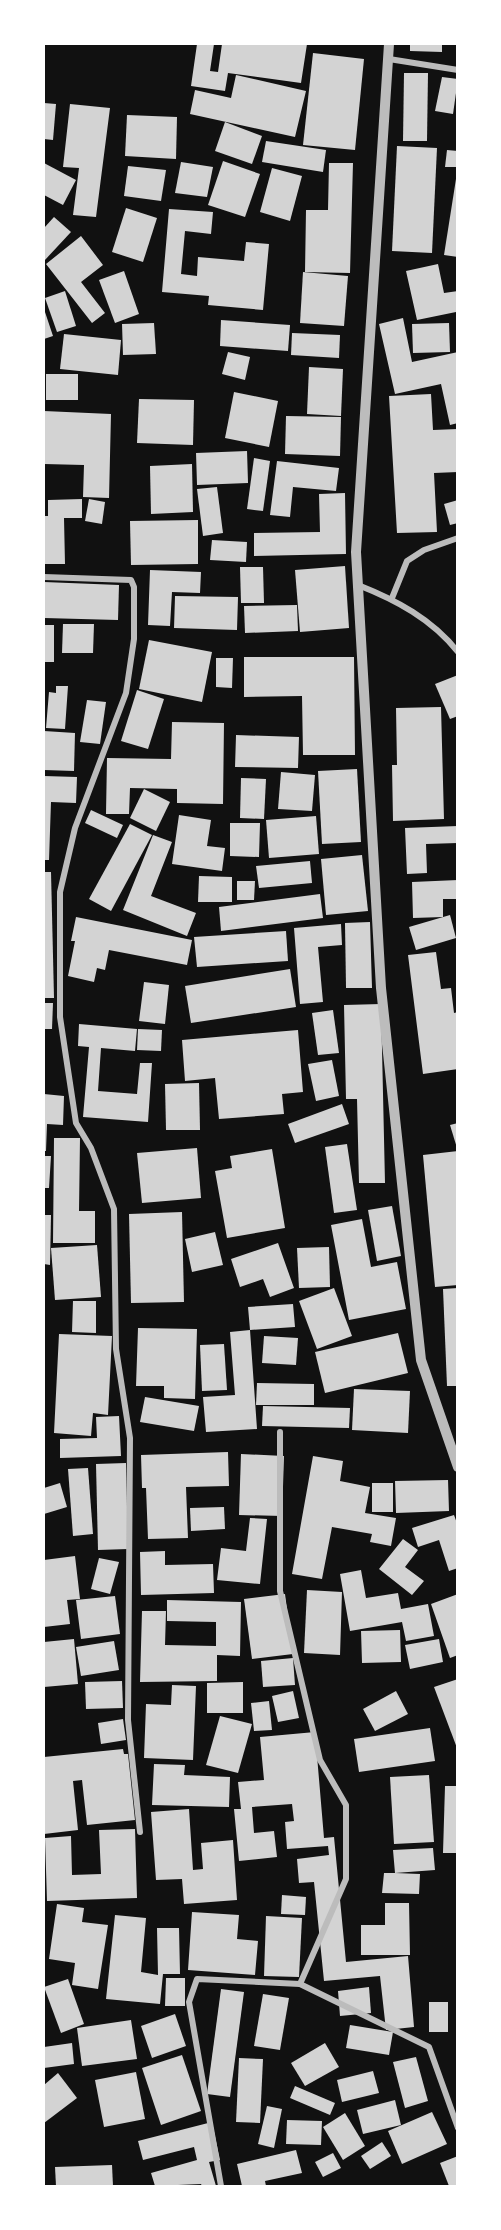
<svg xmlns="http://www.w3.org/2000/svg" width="501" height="2230" font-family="'PT Sans Narrow',sans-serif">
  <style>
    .building { fill: #d3d3d3 }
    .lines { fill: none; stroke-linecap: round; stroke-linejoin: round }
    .minor { stroke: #bcbcbc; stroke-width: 6 }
    .tertiary { stroke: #bcbcbc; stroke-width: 10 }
  </style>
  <rect width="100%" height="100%" fill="#111"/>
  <!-- building -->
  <g class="building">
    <path d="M 197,44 L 214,44 L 210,71 L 218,72 L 222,44 L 307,44 L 301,83 L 228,73 L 225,91 L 191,86 Z"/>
    <path d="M 410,44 L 442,44 L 442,52 L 410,51 Z"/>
    <path d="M 313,53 L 364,59 L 355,150 L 303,145 Z"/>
    <path d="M 404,73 L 428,73 L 427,141 L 403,141 Z"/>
    <path d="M 236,75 L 306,91 L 295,137 L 190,114 L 195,90 L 231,98 Z"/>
    <path d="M 442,77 L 458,79 L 453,114 L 435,111 Z"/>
    <path d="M 44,103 L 56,104 L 53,140 L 44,139 Z"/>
    <path d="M 70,104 L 110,108 L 96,217 L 73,215 L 79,168 L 63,167 Z"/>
    <path d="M 127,115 L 177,117 L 176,159 L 125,156 Z"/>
    <path d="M 225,122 L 262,136 L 252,164 L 215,151 Z"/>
    <path d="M 266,141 L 326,150 L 323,172 L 262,162 Z"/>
    <path d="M 397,146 L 437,148 L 432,253 L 392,251 Z"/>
    <path d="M 447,150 L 458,151 L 458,167 L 445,167 Z"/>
    <path d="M 223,161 L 260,174 L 245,217 L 208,205 Z"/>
    <path d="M 181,162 L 213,167 L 207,197 L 175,193 Z"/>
    <path d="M 44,163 L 76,180 L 63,205 L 44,195 Z"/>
    <path d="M 329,163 L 353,163 L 350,273 L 305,272 L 306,210 L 328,210 Z"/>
    <path d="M 128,166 L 166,170 L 161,201 L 124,196 Z"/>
    <path d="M 272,168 L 302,176 L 290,221 L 260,212 Z"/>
    <path d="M 456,179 L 458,179 L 458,257 L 444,255 Z"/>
    <path d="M 126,208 L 157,218 L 143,262 L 112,252 Z"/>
    <path d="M 169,209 L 213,212 L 211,234 L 185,231 L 181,274 L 197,276 L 198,257 L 244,261 L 246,242 L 269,244 L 263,310 L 208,305 L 209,296 L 162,292 Z"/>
    <path d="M 54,217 L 71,232 L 44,261 L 44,228 Z"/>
    <path d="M 81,236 L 103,265 L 81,282 L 105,313 L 92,323 L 46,264 Z"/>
    <path d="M 438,264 L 444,293 L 458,291 L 458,316 L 456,312 L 417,320 L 406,271 Z"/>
    <path d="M 124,271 L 139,314 L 115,323 L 99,280 Z"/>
    <path d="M 303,272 L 348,276 L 344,326 L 300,323 Z"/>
    <path d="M 65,291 L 76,326 L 57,332 L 45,298 Z"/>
    <path d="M 44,309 L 53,336 L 44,339 Z"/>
    <path d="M 403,318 L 412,362 L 458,352 L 458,423 L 450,425 L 441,384 L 395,394 L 379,324 Z"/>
    <path d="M 221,320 L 290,325 L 288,351 L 220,346 Z"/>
    <path d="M 154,323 L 156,354 L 123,355 L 122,324 Z"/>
    <path d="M 449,323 L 450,352 L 413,353 L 412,324 Z"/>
    <path d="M 292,333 L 340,335 L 339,358 L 291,355 Z"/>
    <path d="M 64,334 L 121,340 L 118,375 L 60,369 Z"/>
    <path d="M 228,352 L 250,357 L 245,380 L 222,374 Z"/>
    <path d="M 309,367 L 343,369 L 341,416 L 307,414 Z"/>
    <rect x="46" y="374" width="32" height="26"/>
    <path d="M 234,392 L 278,401 L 269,447 L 225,438 Z"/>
    <path d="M 431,394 L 433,430 L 458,429 L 458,472 L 434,473 L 437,532 L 397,533 L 389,396 Z"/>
    <path d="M 139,399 L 194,400 L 193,445 L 137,443 Z"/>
    <path d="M 44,411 L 111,414 L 109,498 L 83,497 L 84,465 L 44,464 Z"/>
    <path d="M 286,416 L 341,417 L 340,456 L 285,454 Z"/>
    <path d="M 247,451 L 248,483 L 197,485 L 196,453 Z"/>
    <path d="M 254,458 L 270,461 L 263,511 L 247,509 Z"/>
    <path d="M 277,461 L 339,468 L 336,491 L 293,487 L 290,517 L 270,515 Z"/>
    <path d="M 192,464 L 193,512 L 151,514 L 150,466 Z"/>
    <path d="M 217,487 L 223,533 L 203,536 L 197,489 Z"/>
    <path d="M 345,493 L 346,554 L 254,556 L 254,533 L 320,532 L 319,494 Z"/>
    <path d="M 82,499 L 82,518 L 64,518 L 65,564 L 44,564 L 44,516 L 48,516 L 48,500 Z"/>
    <path d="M 89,499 L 105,502 L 102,524 L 85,521 Z"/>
    <path d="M 458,500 L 458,523 L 450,525 L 444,504 Z"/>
    <path d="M 198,520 L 198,564 L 131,565 L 130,521 Z"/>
    <path d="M 212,540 L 247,542 L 246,562 L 210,560 Z"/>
    <path d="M 345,566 L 349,628 L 300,632 L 295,570 Z"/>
    <path d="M 240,567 L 263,567 L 264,603 L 241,603 Z"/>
    <path d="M 150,570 L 201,572 L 200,593 L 172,592 L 170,626 L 148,625 Z"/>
    <path d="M 44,582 L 119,585 L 118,620 L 44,618 Z"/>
    <path d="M 175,596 L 238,597 L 237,630 L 174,628 Z"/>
    <path d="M 297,605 L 298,631 L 245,633 L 244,606 Z"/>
    <path d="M 63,624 L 94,624 L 93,653 L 62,653 Z"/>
    <rect x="44" y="625" width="10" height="37"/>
    <path d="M 149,640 L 212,652 L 202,702 L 139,689 Z"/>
    <path d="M 244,657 L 354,657 L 355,755 L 303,755 L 302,696 L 244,697 Z"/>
    <path d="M 216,658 L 233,658 L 232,688 L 216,687 Z"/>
    <path d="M 458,675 L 458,716 L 450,719 L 435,684 Z"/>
    <path d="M 56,686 L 68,686 L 65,729 L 46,728 L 49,692 L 56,693 Z"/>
    <path d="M 137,690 L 164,699 L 148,749 L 121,741 Z"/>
    <path d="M 87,700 L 106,702 L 100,744 L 80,742 Z"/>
    <path d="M 441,707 L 444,819 L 393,821 L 392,765 L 397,765 L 396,708 Z"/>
    <path d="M 172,722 L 224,723 L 223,804 L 177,803 L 177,789 L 130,788 L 129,814 L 106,814 L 107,758 L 171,759 Z"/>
    <path d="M 44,731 L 75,733 L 74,771 L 44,770 Z"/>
    <path d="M 236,735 L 299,737 L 298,768 L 235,767 Z"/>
    <path d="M 357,769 L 361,842 L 322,844 L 318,771 Z"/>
    <path d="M 281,772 L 315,775 L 312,811 L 278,809 Z"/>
    <path d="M 44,776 L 77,777 L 76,803 L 51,802 L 49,860 L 44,860 Z"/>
    <path d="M 241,778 L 266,779 L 264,819 L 240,818 Z"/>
    <path d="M 144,789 L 170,802 L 156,831 L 130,818 Z"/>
    <path d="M 91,810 L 123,825 L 117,838 L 85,823 Z"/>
    <path d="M 179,815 L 211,820 L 207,846 L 225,848 L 222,871 L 172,864 Z"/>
    <path d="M 316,816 L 319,854 L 269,858 L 266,820 Z"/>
    <path d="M 230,823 L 260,823 L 259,857 L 230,856 Z"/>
    <path d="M 130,824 L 152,835 L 111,911 L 89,899 Z"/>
    <path d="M 458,826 L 458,843 L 426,844 L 427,873 L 407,874 L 405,828 Z"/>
    <path d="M 153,835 L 172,842 L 151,896 L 196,913 L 187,936 L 123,910 Z"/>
    <path d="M 362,855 L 368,911 L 326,915 L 321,859 Z"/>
    <path d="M 310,861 L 312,883 L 259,888 L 256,866 Z"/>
    <path d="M 44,872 L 51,872 L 54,998 L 44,998 Z"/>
    <path d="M 199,876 L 232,877 L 232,902 L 198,902 Z"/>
    <path d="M 458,880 L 458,899 L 443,899 L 443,917 L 413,918 L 412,882 Z"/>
    <path d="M 237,881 L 255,881 L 254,900 L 237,900 Z"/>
    <path d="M 320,894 L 323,918 L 221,931 L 219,907 Z"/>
    <path d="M 450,915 L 456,938 L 416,950 L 409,927 Z"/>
    <path d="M 76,917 L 192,940 L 187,965 L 109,950 L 105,970 L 97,968 L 94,982 L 68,976 L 75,941 L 71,941 Z"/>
    <path d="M 370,922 L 372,988 L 346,988 L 345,923 Z"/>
    <path d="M 341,924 L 342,945 L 318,947 L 323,1002 L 300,1004 L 294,928 Z"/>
    <path d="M 286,931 L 288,961 L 197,967 L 194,937 Z"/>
    <path d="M 436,952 L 441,989 L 451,988 L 454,1013 L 458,1012 L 458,1069 L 423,1074 L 408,955 Z"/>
    <path d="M 290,969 L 296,1007 L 191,1023 L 185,986 Z"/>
    <path d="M 144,982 L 169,985 L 165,1024 L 139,1021 Z"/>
    <path d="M 44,1003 L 53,1003 L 52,1029 L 44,1029 Z"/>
    <path d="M 381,1004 L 385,1183 L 359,1183 L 357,1099 L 346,1099 L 344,1005 Z"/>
    <path d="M 333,1010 L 339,1053 L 318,1055 L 312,1013 Z"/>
    <path d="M 79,1024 L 137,1029 L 135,1051 L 101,1048 L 98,1091 L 137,1094 L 140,1063 L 152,1063 L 148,1122 L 83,1117 L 89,1047 L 78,1046 Z"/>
    <path d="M 138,1029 L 162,1030 L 161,1051 L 137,1050 Z"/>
    <path d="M 298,1030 L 303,1092 L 282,1094 L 284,1114 L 219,1119 L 215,1078 L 185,1081 L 182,1040 Z"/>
    <path d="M 332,1060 L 339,1096 L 316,1101 L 308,1064 Z"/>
    <path d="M 199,1083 L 200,1130 L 166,1130 L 165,1084 Z"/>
    <path d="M 44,1094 L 64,1096 L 63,1125 L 47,1124 L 46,1151 L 44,1151 Z"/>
    <path d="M 342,1104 L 349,1124 L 295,1143 L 288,1124 Z"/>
    <path d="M 458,1123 L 458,1147 L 457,1148 L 450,1125 Z"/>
    <path d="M 54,1138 L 80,1138 L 79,1211 L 95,1211 L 95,1243 L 53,1243 Z"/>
    <path d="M 347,1144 L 357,1210 L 334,1213 L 325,1147 Z"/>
    <path d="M 197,1148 L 201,1198 L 142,1203 L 137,1153 Z"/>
    <path d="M 272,1149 L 285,1228 L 227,1238 L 215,1171 L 232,1168 L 230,1156 Z"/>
    <path d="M 458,1151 L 458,1285 L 435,1287 L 423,1155 Z"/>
    <path d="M 44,1156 L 51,1156 L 49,1188 L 44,1188 Z"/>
    <path d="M 392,1206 L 401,1256 L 377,1261 L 368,1210 Z"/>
    <path d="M 182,1212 L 184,1302 L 131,1303 L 129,1214 Z"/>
    <path d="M 44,1215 L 51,1215 L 50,1265 L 44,1264 Z"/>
    <path d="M 362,1219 L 371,1267 L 397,1262 L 406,1309 L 349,1320 L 331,1225 Z"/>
    <path d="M 215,1232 L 223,1265 L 192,1272 L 185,1239 Z"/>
    <path d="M 278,1243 L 294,1288 L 270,1297 L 263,1279 L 240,1287 L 231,1259 Z"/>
    <path d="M 97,1245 L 101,1297 L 55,1300 L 51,1248 Z"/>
    <path d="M 329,1247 L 330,1287 L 299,1288 L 297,1248 Z"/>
    <path d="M 334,1288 L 352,1336 L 317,1349 L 299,1301 Z"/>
    <path d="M 458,1288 L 458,1386 L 447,1386 L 443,1289 Z"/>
    <path d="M 73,1301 L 96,1301 L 96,1333 L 72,1332 Z"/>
    <path d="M 293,1304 L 295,1327 L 250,1330 L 257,1429 L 206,1432 L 203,1397 L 235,1395 L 230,1332 L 250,1330 L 248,1307 Z"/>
    <path d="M 138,1328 L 197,1329 L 195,1399 L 164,1398 L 164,1386 L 136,1386 Z"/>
    <path d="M 398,1333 L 408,1373 L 325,1393 L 315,1352 Z"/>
    <path d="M 59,1334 L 112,1336 L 108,1415 L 93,1413 L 91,1436 L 54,1433 Z"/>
    <path d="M 264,1336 L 298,1338 L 296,1365 L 262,1363 Z"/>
    <path d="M 224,1344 L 227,1390 L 202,1391 L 200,1345 Z"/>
    <path d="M 257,1383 L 314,1384 L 314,1405 L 256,1405 Z"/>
    <path d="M 354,1389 L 410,1391 L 408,1433 L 352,1430 Z"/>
    <path d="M 145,1397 L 199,1406 L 194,1431 L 140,1422 Z"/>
    <path d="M 263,1406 L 350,1408 L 349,1428 L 262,1426 Z"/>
    <path d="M 119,1416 L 121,1456 L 60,1458 L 60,1439 L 97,1438 L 96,1417 Z"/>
    <path d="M 228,1452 L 229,1486 L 186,1487 L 188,1538 L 148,1539 L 146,1488 L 142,1488 L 141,1455 Z"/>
    <path d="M 241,1454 L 284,1456 L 282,1516 L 239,1515 Z"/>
    <path d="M 313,1456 L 343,1461 L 340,1481 L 370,1487 L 365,1513 L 396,1518 L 391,1546 L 370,1542 L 372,1534 L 332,1527 L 322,1579 L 292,1574 Z"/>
    <path d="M 126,1463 L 128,1549 L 98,1550 L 96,1464 Z"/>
    <path d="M 88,1468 L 93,1534 L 73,1536 L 68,1469 Z"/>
    <path d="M 448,1480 L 449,1511 L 396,1513 L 395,1481 Z"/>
    <path d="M 60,1483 L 67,1507 L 44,1514 L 44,1488 Z"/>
    <rect x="372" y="1483" width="21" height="29"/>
    <path d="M 224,1507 L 225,1529 L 191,1531 L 190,1508 Z"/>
    <path d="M 454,1515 L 458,1526 L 458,1568 L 449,1571 L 439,1540 L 418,1547 L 412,1528 Z"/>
    <path d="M 250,1518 L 267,1519 L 260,1584 L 217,1580 L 221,1548 L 246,1551 Z"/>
    <path d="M 403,1539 L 418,1550 L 405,1567 L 424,1581 L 412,1595 L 379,1569 Z"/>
    <path d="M 165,1551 L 165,1565 L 213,1564 L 214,1593 L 141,1595 L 140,1552 Z"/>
    <path d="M 75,1556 L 80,1599 L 67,1600 L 70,1624 L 44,1627 L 44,1560 Z"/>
    <path d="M 99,1558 L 119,1562 L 110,1594 L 91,1589 Z"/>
    <path d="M 361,1570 L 366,1598 L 398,1593 L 401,1609 L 428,1604 L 434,1636 L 406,1641 L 402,1622 L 350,1631 L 340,1574 Z"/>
    <path d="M 307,1590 L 342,1592 L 340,1655 L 304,1653 Z"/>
    <path d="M 285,1594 L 293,1654 L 252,1659 L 244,1599 Z"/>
    <path d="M 458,1594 L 458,1655 L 450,1658 L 431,1604 Z"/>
    <path d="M 115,1596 L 120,1634 L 81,1639 L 76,1600 Z"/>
    <path d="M 167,1600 L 241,1602 L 240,1656 L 217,1655 L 217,1681 L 140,1682 L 142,1611 L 166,1611 L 165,1645 L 216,1646 L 216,1622 L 167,1621 Z"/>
    <path d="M 400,1630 L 401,1662 L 362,1663 L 361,1631 Z"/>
    <path d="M 74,1639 L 78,1684 L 44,1687 L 44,1642 Z"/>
    <path d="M 439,1639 L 443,1662 L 410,1669 L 405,1645 Z"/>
    <path d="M 114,1641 L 119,1670 L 81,1676 L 76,1647 Z"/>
    <path d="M 293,1658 L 295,1685 L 263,1687 L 261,1661 Z"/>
    <path d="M 458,1679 L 458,1748 L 457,1748 L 434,1687 Z"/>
    <path d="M 122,1681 L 123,1708 L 86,1709 L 85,1682 Z"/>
    <path d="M 243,1682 L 243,1713 L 207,1713 L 207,1683 Z"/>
    <path d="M 172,1685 L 196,1686 L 193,1760 L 144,1758 L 146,1704 L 171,1705 Z"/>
    <path d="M 293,1691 L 299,1718 L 278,1722 L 272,1696 Z"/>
    <path d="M 396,1691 L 408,1714 L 375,1731 L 363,1709 Z"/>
    <path d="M 269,1701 L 272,1730 L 254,1731 L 251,1703 Z"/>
    <path d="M 220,1716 L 252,1724 L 238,1773 L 206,1765 Z"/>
    <path d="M 123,1719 L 126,1740 L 101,1744 L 98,1723 Z"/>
    <path d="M 430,1728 L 435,1761 L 359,1772 L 354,1739 Z"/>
    <path d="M 315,1732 L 324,1838 L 334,1837 L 346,1962 L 408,1956 L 414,2027 L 386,2030 L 380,1976 L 324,1981 L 314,1882 L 299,1883 L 297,1859 L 329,1855 L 328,1846 L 287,1849 L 285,1822 L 294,1821 L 292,1804 L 252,1807 L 254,1833 L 274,1831 L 277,1857 L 239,1861 L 234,1809 L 241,1809 L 238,1782 L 264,1780 L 260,1737 Z"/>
    <path d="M 123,1749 L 124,1754 L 128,1754 L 135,1820 L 87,1825 L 82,1780 L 73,1781 L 78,1830 L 44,1834 L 44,1757 Z"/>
    <path d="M 154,1764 L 185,1765 L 184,1775 L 230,1777 L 229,1807 L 152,1805 Z"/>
    <path d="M 429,1775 L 434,1842 L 394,1844 L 390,1777 Z"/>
    <path d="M 445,1786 L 458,1786 L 458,1853 L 443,1853 Z"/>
    <path d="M 189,1809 L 193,1870 L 203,1869 L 201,1843 L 233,1840 L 237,1900 L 184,1904 L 182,1879 L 156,1880 L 151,1812 Z"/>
    <path d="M 135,1829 L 137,1898 L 47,1901 L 45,1838 L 71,1836 L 72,1875 L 101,1874 L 99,1830 Z"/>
    <path d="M 433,1848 L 435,1870 L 395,1873 L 420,1874 L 419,1894 L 382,1893 L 384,1873 L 395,1873 L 393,1850 Z"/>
    <path d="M 282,1895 L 306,1897 L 305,1915 L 281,1914 Z"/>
    <path d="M 385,1903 L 409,1903 L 410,1955 L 361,1955 L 361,1925 L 385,1925 Z"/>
    <path d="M 57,1904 L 84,1908 L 82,1922 L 108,1925 L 98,1989 L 72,1985 L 75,1963 L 49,1959 Z"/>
    <path d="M 192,1912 L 239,1915 L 237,1939 L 258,1941 L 255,1975 L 188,1970 Z"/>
    <path d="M 115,1915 L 146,1918 L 141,1972 L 158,1975 L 157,1928 L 179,1928 L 180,1974 L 163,1974 L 160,2004 L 106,1999 Z"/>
    <path d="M 266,1916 L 302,1918 L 299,1977 L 264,1976 Z"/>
    <path d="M 166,1978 L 185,1978 L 185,2006 L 165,2006 Z"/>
    <path d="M 68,1979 L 84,2024 L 61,2033 L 44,1987 Z"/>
    <path d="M 369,1987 L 371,2013 L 340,2016 L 338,1991 Z"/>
    <path d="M 221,1989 L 244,1992 L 230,2097 L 207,2094 Z"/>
    <path d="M 263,1994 L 289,1998 L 280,2050 L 254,2046 Z"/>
    <rect x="429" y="2002" width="19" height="30"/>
    <path d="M 175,2014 L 186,2046 L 152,2058 L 141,2026 Z"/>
    <path d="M 131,2020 L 137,2059 L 82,2066 L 77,2028 Z"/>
    <path d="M 350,2025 L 393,2032 L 389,2055 L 346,2048 Z"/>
    <path d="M 72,2043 L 74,2064 L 44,2068 L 44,2047 Z"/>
    <path d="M 325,2043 L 339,2067 L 305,2086 L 291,2063 Z"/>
    <path d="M 182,2055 L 201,2111 L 161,2125 L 142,2068 Z"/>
    <path d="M 416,2057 L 428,2101 L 405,2108 L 393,2062 Z"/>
    <path d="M 239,2058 L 263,2059 L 260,2123 L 236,2122 Z"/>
    <path d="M 373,2071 L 379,2093 L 342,2102 L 337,2080 Z"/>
    <path d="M 136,2072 L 145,2119 L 104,2127 L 95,2080 Z"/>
    <path d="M 58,2073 L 77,2098 L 44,2123 L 44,2085 Z"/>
    <path d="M 295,2086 L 335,2103 L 330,2115 L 290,2098 Z"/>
    <path d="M 395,2100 L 401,2125 L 363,2134 L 357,2110 Z"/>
    <path d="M 267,2106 L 282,2109 L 274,2148 L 258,2144 Z"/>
    <path d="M 432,2112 L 447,2144 L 402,2164 L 388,2131 Z"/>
    <path d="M 345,2113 L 365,2146 L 343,2160 L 323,2127 Z"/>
    <path d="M 287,2120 L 322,2121 L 321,2145 L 286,2144 Z"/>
    <path d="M 212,2122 L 220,2160 L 209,2162 L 216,2186 L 202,2186 L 201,2184 L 155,2186 L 151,2173 L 197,2160 L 194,2147 L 143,2160 L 138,2141 Z"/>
    <path d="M 382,2142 L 391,2156 L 370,2169 L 361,2156 Z"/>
    <path d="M 296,2150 L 302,2173 L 265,2181 L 266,2186 L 242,2186 L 237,2164 Z"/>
    <path d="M 333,2153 L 341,2168 L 323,2177 L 315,2162 Z"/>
    <path d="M 458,2156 L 458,2186 L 449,2186 L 440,2163 Z"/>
    <path d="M 112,2165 L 113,2186 L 56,2186 L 55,2167 Z"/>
  </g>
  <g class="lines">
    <!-- minor -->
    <g class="minor">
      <path d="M 389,59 L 458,70"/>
      <path d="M 44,577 L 131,580 L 134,587 L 134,639 L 126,693 L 75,828 L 60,892 L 60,1017 L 76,1123 L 91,1148 L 114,1209 L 116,1349 L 130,1438 L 128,1720 L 140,1832"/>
      <path d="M 358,585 C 396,600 432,619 458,652"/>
      <path d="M 392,598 L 407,561 L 424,550 L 458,538"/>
      <path d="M 280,1432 L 280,1591 L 320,1760 L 346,1805 L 346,1879 L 300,1984"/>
      <path d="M 221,2186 L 189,2002 L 197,1979 L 300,1984 L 429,2047 L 458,2128"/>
    </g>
    <!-- tertiary -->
    <path class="tertiary" d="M 389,44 L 356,552 L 381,988 L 421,1360 L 458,1467"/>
  </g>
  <!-- border -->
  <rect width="501" height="2230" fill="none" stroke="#ffffff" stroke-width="90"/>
</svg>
